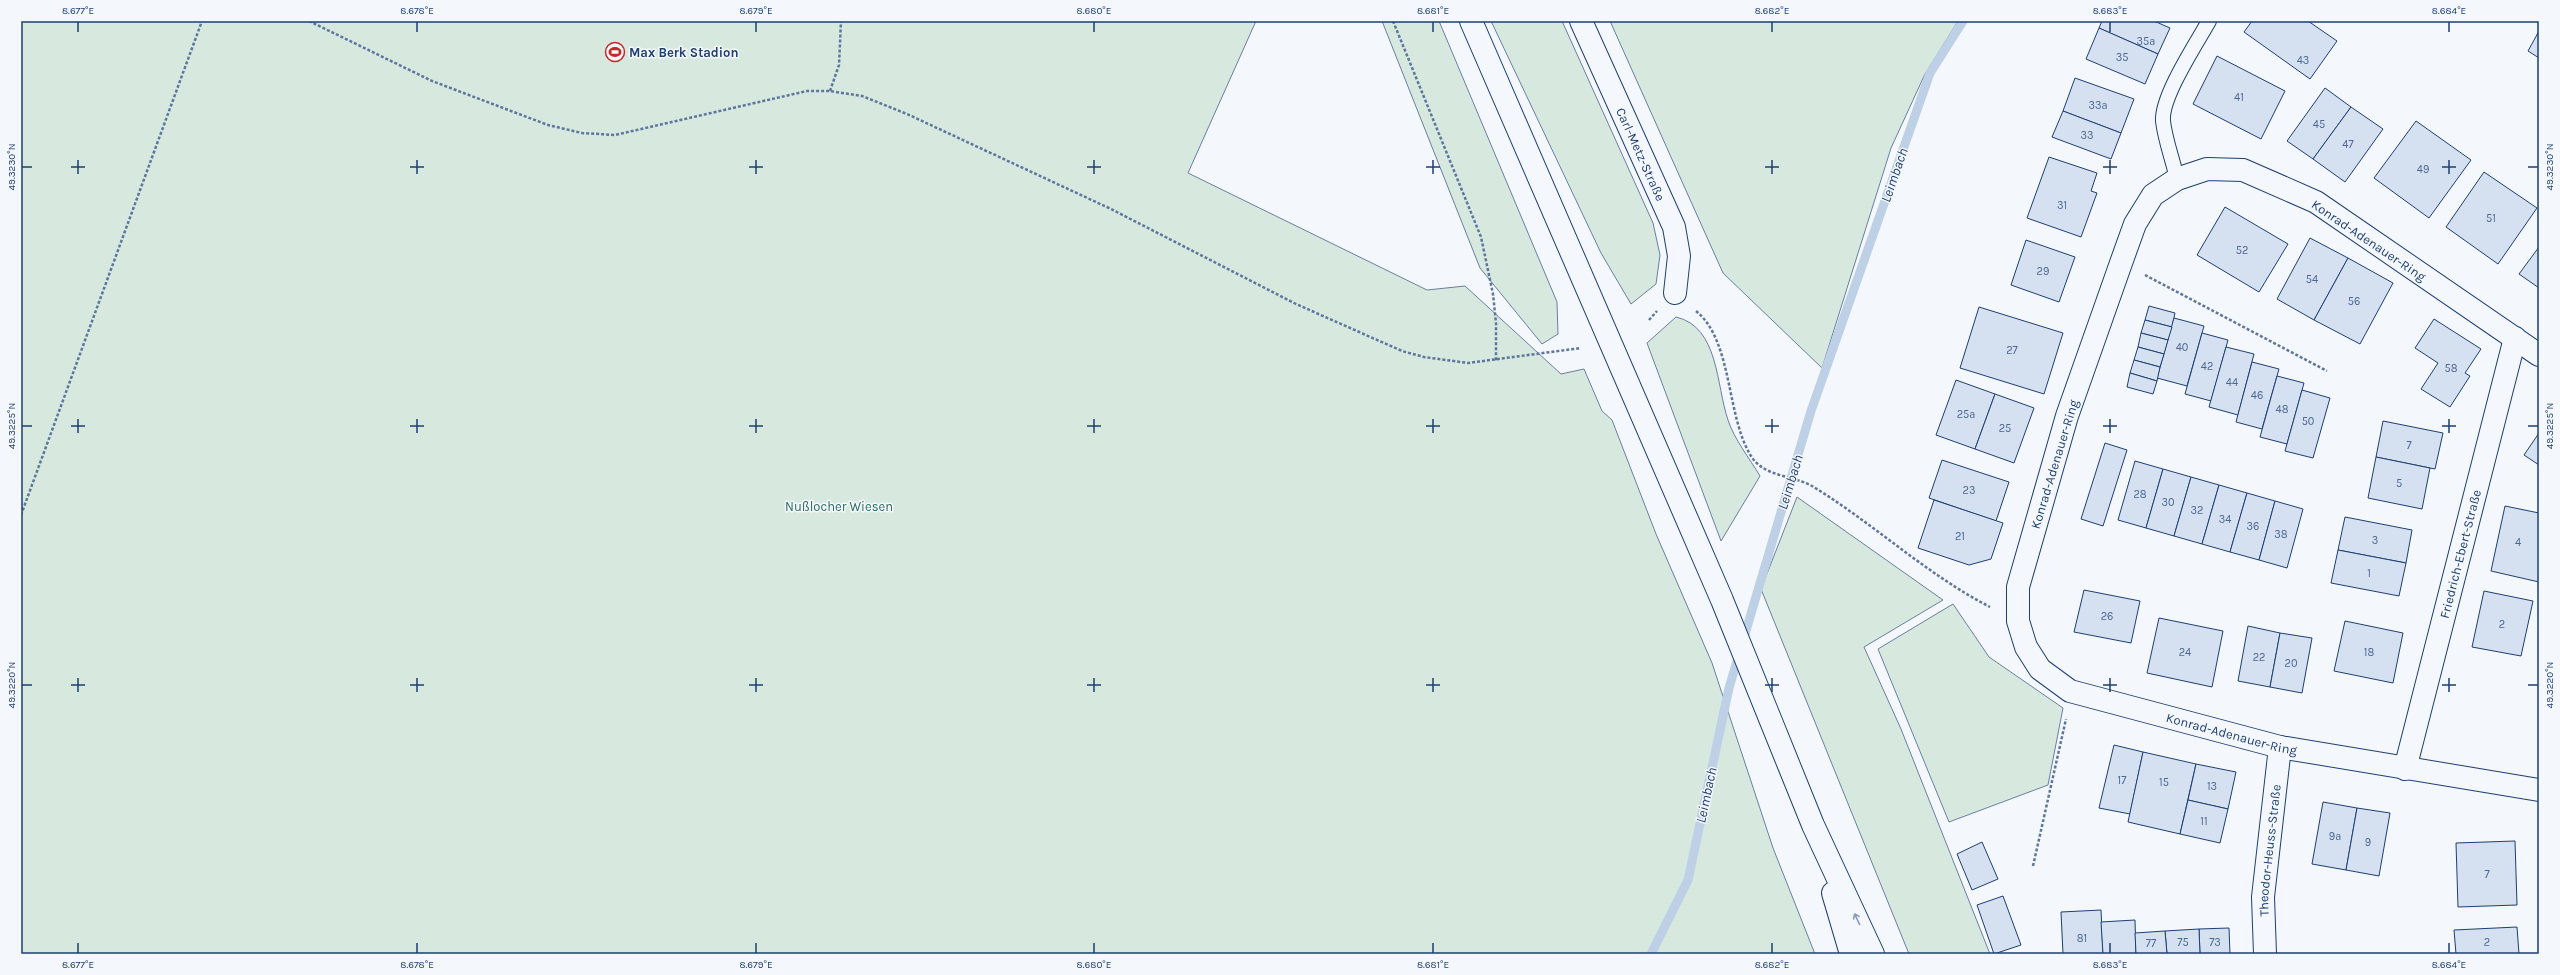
<svg xmlns="http://www.w3.org/2000/svg" width="2560" height="975" font-family="Karla,sans-serif">
  <style>
    .green { fill: #d7e8df; stroke: #687fa3 }
    .lines { fill: none; stroke-linecap: round; stroke-linejoin: round }
    .stream { stroke: #bed0e5; stroke-width: 9 }
    .building { fill: #d5e0f0; stroke: #1d3f73 }
    .service-casing { stroke: #1d3f73; stroke-width: 16 }
    .minor-casing { stroke: #1d3f73; stroke-width: 24 }
    .trunk-casing { stroke: #1d3f73; stroke-width: 24 }
    .path { stroke: #5e769c; stroke-width: 2.5; stroke-dasharray: 3 2; stroke-linecap: butt }
    .service { stroke: #f4f7fb; stroke-width: 14 }
    .minor { stroke: #f4f7fb; stroke-width: 22 }
    .trunk { stroke: #f4f7fb; stroke-width: 22 }
    .oneway { stroke: #889bb7 }
    .ticks { fill: none; stroke: #1d3f73; stroke-width: 1.5 }
    .labels { text-anchor: middle; stroke-width: 3; stroke-linejoin: round; paint-order: stroke }
    .number-label { font-size: 11px; fill: #4b6792 }
    .poi-label { font-size: 13px; font-weight: bold; fill: #1d3f73; stroke: #f4f7fb; text-anchor: start }
    .street-label { font-size: 13px; fill: #1d3f73; stroke: #f4f7fb }
    .park-label { font-size: 13px; fill: #2c6c60; stroke: #f4f7fb }
    .water-label { font-size: 14px; font-style: italic; fill: #1d3f73; stroke: #f4f7fb }
    .neatline { fill: none; stroke: #1d3f73; stroke-width: 1.5 }
    .ticks-label { font-size: 10px; text-anchor: middle; fill: #1d3f73 }
  </style>
  <rect width="100%" height="100%" fill="#f4f7fb"/>
  <!-- green -->
  <g class="green">
    <path d="M 21,21 L 1256,21 L 1188,173 L 1427,290 L 1465,286 L 1561,374 L 1584,369 L 1602,411 L 1612,420 L 1656,534 L 1712,663 L 1773,848 L 1815,954 L 21,954 Z"/>
    <path d="M 1382,21 L 1439,21 L 1557,302 L 1558,334 L 1542,344 L 1480,268 Z"/>
    <path d="M 1491,21 L 1562,21 L 1653,223 L 1660,255 L 1656,284 L 1631,304 L 1601,253 Z"/>
    <path d="M 1610,21 L 1958,21 L 1925,74 L 1891,148 L 1822,368 L 1723,273 Z"/>
    <path d="M 1676,317 C 1719,327 1716,385 1728,420 C 1734,439 1750,459 1760,476 L 1721,541 L 1647,343 Z"/>
    <path d="M 1797,497 L 1943,600 L 1864,647 L 1901,729 L 1990,954 L 1909,954 L 1761,589 Z"/>
    <path d="M 1953,604 L 1989,657 L 2063,708 L 2048,785 L 1949,822 L 1878,649 Z"/>
  </g>
  <g class="lines">
    <!-- stream -->
    <path class="stream" d="M 1651,954 L 1688,880 L 1729,688 L 1811,411 L 1930,73 L 1963,21"/>
  </g>
  <!-- building -->
  <g class="building">
    <path d="M 2102,21 L 2154,21 L 2170,28 L 2158,54 L 2099,28 Z"/>
    <path d="M 2252,21 L 2308,21 L 2337,41 L 2310,79 L 2244,32 Z"/>
    <path d="M 2099,28 L 2158,54 L 2145,84 L 2086,59 Z"/>
    <path d="M 2539,31 L 2539,58 L 2528,51 Z"/>
    <path d="M 2217,56 L 2285,91 L 2261,139 L 2193,104 Z"/>
    <path d="M 2075,78 L 2134,99 L 2121,133 L 2063,111 Z"/>
    <path d="M 2325,88 L 2351,107 L 2313,159 L 2287,141 Z"/>
    <path d="M 2351,107 L 2383,129 L 2345,182 L 2313,159 Z"/>
    <path d="M 2063,111 L 2121,133 L 2111,159 L 2052,137 Z"/>
    <path d="M 2416,121 L 2471,160 L 2429,218 L 2374,178 Z"/>
    <path d="M 2049,157 L 2097,173 L 2091,191 L 2097,193 L 2081,237 L 2027,218 Z"/>
    <path d="M 2484,172 L 2537,208 L 2498,264 L 2446,227 Z"/>
    <path d="M 2225,207 L 2288,244 L 2259,292 L 2197,255 Z"/>
    <path d="M 2310,238 L 2348,258 L 2314,320 L 2277,299 Z"/>
    <path d="M 2026,240 L 2075,257 L 2059,302 L 2011,285 Z"/>
    <path d="M 2539,247 L 2539,288 L 2519,274 Z"/>
    <path d="M 2348,258 L 2393,283 L 2360,344 L 2314,320 Z"/>
    <path d="M 2149,306 L 2175,313 L 2172,327 L 2145,320 Z"/>
    <path d="M 1979,307 L 2063,333 L 2044,394 L 1960,368 Z"/>
    <path d="M 2174,318 L 2204,326 L 2187,386 L 2157,378 Z"/>
    <path d="M 2434,319 L 2481,349 L 2465,373 L 2470,376 L 2450,407 L 2421,389 L 2438,363 L 2415,348 Z"/>
    <path d="M 2145,320 L 2172,327 L 2168,340 L 2141,333 Z"/>
    <path d="M 2141,333 L 2168,340 L 2164,354 L 2138,347 Z"/>
    <path d="M 2202,333 L 2228,340 L 2211,401 L 2185,394 Z"/>
    <path d="M 2138,347 L 2164,354 L 2160,367 L 2134,360 Z"/>
    <path d="M 2226,347 L 2254,354 L 2238,415 L 2209,407 Z"/>
    <path d="M 2134,360 L 2160,367 L 2157,381 L 2130,373 Z"/>
    <path d="M 2252,362 L 2279,369 L 2262,429 L 2236,422 Z"/>
    <path d="M 2130,373 L 2157,381 L 2153,394 L 2127,387 Z"/>
    <path d="M 2277,376 L 2304,383 L 2287,444 L 2260,437 Z"/>
    <path d="M 1956,380 L 1995,394 L 1975,449 L 1936,435 Z"/>
    <path d="M 2302,390 L 2330,398 L 2313,458 L 2285,451 Z"/>
    <path d="M 1995,394 L 2034,408 L 2014,463 L 1975,449 Z"/>
    <path d="M 2383,421 L 2443,433 L 2435,469 L 2376,457 Z"/>
    <path d="M 2539,433 L 2539,465 L 2524,455 Z"/>
    <path d="M 2105,443 L 2127,450 L 2103,526 L 2081,519 Z"/>
    <path d="M 2376,457 L 2430,468 L 2422,509 L 2368,498 Z"/>
    <path d="M 1942,460 L 2009,482 L 1996,521 L 1929,498 Z"/>
    <path d="M 2135,461 L 2163,469 L 2146,528 L 2118,520 Z"/>
    <path d="M 2163,469 L 2191,477 L 2174,536 L 2146,528 Z"/>
    <path d="M 2191,477 L 2219,485 L 2202,544 L 2174,536 Z"/>
    <path d="M 2219,485 L 2247,493 L 2230,552 L 2202,544 Z"/>
    <path d="M 2247,493 L 2275,501 L 2259,560 L 2230,552 Z"/>
    <path d="M 1934,500 L 2003,523 L 1991,559 L 1969,565 L 1918,548 Z"/>
    <path d="M 2275,501 L 2303,509 L 2287,568 L 2259,560 Z"/>
    <path d="M 2505,506 L 2539,513 L 2539,582 L 2491,571 Z"/>
    <path d="M 2345,517 L 2412,530 L 2406,563 L 2338,550 Z"/>
    <path d="M 2338,550 L 2406,563 L 2399,596 L 2331,583 Z"/>
    <path d="M 2084,590 L 2140,601 L 2131,643 L 2074,632 Z"/>
    <path d="M 2484,591 L 2533,601 L 2521,656 L 2472,647 Z"/>
    <path d="M 2159,618 L 2223,631 L 2212,687 L 2147,673 Z"/>
    <path d="M 2345,621 L 2403,633 L 2393,683 L 2334,671 Z"/>
    <path d="M 2248,626 L 2280,633 L 2270,687 L 2238,681 Z"/>
    <path d="M 2280,633 L 2312,638 L 2302,693 L 2270,687 Z"/>
    <path d="M 2114,745 L 2143,752 L 2130,814 L 2099,808 Z"/>
    <path d="M 2143,752 L 2196,764 L 2180,834 L 2128,822 Z"/>
    <path d="M 2196,764 L 2236,772 L 2228,809 L 2188,800 Z"/>
    <path d="M 2188,800 L 2228,809 L 2220,843 L 2180,834 Z"/>
    <path d="M 2323,802 L 2357,808 L 2346,870 L 2312,864 Z"/>
    <path d="M 2357,808 L 2390,813 L 2379,876 L 2346,870 Z"/>
    <path d="M 2515,841 L 2517,905 L 2458,907 L 2456,843 Z"/>
    <path d="M 1982,842 L 1998,879 L 1972,890 L 1957,854 Z"/>
    <path d="M 2003,896 L 2021,945 L 1994,954 L 1977,905 Z"/>
    <path d="M 2101,910 L 2103,954 L 2063,954 L 2061,912 Z"/>
    <path d="M 2135,920 L 2136,954 L 2103,954 L 2101,922 Z"/>
    <path d="M 2517,927 L 2519,954 L 2456,954 L 2454,930 Z"/>
    <path d="M 2229,928 L 2230,954 L 2200,954 L 2199,929 Z"/>
    <path d="M 2199,929 L 2200,954 L 2167,954 L 2165,931 Z"/>
    <path d="M 2165,931 L 2167,954 L 2136,954 L 2135,933 Z"/>
  </g>
  <g class="lines">
    <!-- service casing -->
    <g class="service-casing">
      <path id="service" d="M 2177,179 C 2173,160 2165,140 2163,121 C 2161,97 2196,44 2209,21"/>
    </g>
    <!-- minor casing -->
    <g class="minor-casing">
      <g id="minor">
        <path id="s1" d="M 1581,21 L 1674,227 L 1679,256 L 1675,293"/>
        <path id="s2" d="M 2539,355 L 2316,202 L 2243,170 L 2207,169 L 2177,179 L 2153,195 L 2135,224 L 2121,263 L 2067,416 L 2018,587 L 2018,621 L 2026,647 L 2040,669 L 2070,691 L 2280,747 L 2539,790"/>
        <path id="s3" d="M 2405,769 L 2515,338"/>
        <path id="s4" d="M 2265,954 L 2263,897 L 2280,747"/>
      </g>
    </g>
    <!-- trunk casing -->
    <g class="trunk-casing">
      <g id="trunk">
        <path d="M 1471,21 L 1722,600 L 1813,825 L 1873,954"/>
        <path d="M 1833,893 L 1851,954"/>
      </g>
    </g>
    <!-- path -->
    <g class="path">
      <path d="M 309,21 L 432,81 L 548,125 L 582,133 L 615,135 L 807,91 L 830,91 L 862,96 L 907,114 L 1111,209 L 1296,304 L 1402,351 L 1424,357 L 1468,363 L 1581,348"/>
      <path d="M 1393,21 L 1481,237 L 1493,294 L 1496,323 L 1496,361"/>
      <path d="M 830,91 L 839,65 L 841,21"/>
      <path d="M 2145,275 L 2327,371"/>
      <path d="M 1696,311 C 1733,341 1726,416 1751,456 C 1764,477 1792,475 1812,486 C 1873,523 1926,574 1990,607"/>
      <path d="M 1649,320 L 1657,311"/>
      <path d="M 21,515 L 202,21"/>
      <path d="M 2033,866 L 2066,719"/>
    </g>
    <!-- service -->
    <use href="#service" class="service"/>
    <!-- minor -->
    <use href="#minor" class="minor"/>
    <!-- trunk -->
    <use href="#trunk" class="trunk"/>
  </g>
  <!-- one-way arrows -->
  <defs><path id="oneway-shaft" d="M-6 0H5M1.5-3L5.5 0L1.5 3" fill="none" stroke-width="1.6" stroke-linecap="round" stroke-linejoin="round"/></defs>
  <use class="oneway" href="#oneway-shaft" transform="translate(1857 919) rotate(-115)"/>
  <!-- ticks -->
  <path class="ticks" d="M 78,22 L 78,32M 417,22 L 417,32M 756,22 L 756,32M 1094,22 L 1094,32M 1433,22 L 1433,32M 1772,22 L 1772,32M 2110,22 L 2110,32M 2449,22 L 2449,32M 78,160 L 78,174M 417,160 L 417,174M 756,160 L 756,174M 1094,160 L 1094,174M 1433,160 L 1433,174M 1772,160 L 1772,174M 2110,160 L 2110,174M 2449,160 L 2449,174M 22,167 L 32,167M 71,167 L 85,167M 410,167 L 424,167M 749,167 L 763,167M 1087,167 L 1101,167M 1426,167 L 1440,167M 1765,167 L 1779,167M 2103,167 L 2117,167M 2442,167 L 2456,167M 2528,167 L 2538,167M 78,419 L 78,433M 417,419 L 417,433M 756,419 L 756,433M 1094,419 L 1094,433M 1433,419 L 1433,433M 1772,419 L 1772,433M 2110,419 L 2110,433M 2449,419 L 2449,433M 22,426 L 32,426M 71,426 L 85,426M 410,426 L 424,426M 749,426 L 763,426M 1087,426 L 1101,426M 1426,426 L 1440,426M 1765,426 L 1779,426M 2103,426 L 2117,426M 2442,426 L 2456,426M 2528,426 L 2538,426M 78,678 L 78,692M 417,678 L 417,692M 756,678 L 756,692M 1094,678 L 1094,692M 1433,678 L 1433,692M 1772,678 L 1772,692M 2110,678 L 2110,692M 2449,678 L 2449,692M 22,685 L 32,685M 71,685 L 85,685M 410,685 L 424,685M 749,685 L 763,685M 1087,685 L 1101,685M 1426,685 L 1440,685M 1765,685 L 1779,685M 2103,685 L 2117,685M 2442,685 L 2456,685M 2528,685 L 2538,685M 78,943 L 78,953M 417,943 L 417,953M 756,943 L 756,953M 1094,943 L 1094,953M 1433,943 L 1433,953M 1772,943 L 1772,953M 2110,943 L 2110,953M 2449,943 L 2449,953"/>
  <!-- icons -->
  <defs>
    <g id="stadium-ring" transform="scale(1)"><circle r="9.5" fill="#f4f7fb" stroke="#c62828" stroke-width="1.5"/><path d="M0-5a6.5 5 0 1 0 0 10a6.5 5 0 1 0 0-10ZM-3.5-1.8h7v3.6h-7Z" fill="#c62828"/></g>
  </defs>
  <g fill-rule="evenodd">
    <use href="#stadium-ring" x="615" y="52"/>
  </g>
  <g class="labels">
    <!-- number labels -->
    <g class="number-label">
      <text x="2146" y="45">35a</text>
      <text x="2122" y="61">35</text>
      <text x="2303" y="64">43</text>
      <text x="2239" y="101">41</text>
      <text x="2098" y="109">33a</text>
      <text x="2319" y="128">45</text>
      <text x="2087" y="139">33</text>
      <text x="2348" y="148">47</text>
      <text x="2423" y="173">49</text>
      <text x="2062" y="209">31</text>
      <text x="2491" y="222">51</text>
      <text x="2242" y="254">52</text>
      <text x="2043" y="275">29</text>
      <text x="2312" y="283">54</text>
      <text x="2354" y="305">56</text>
      <text x="2182" y="351">40</text>
      <text x="2012" y="354">27</text>
      <text x="2207" y="370">42</text>
      <text x="2451" y="372">58</text>
      <text x="2232" y="386">44</text>
      <text x="2257" y="399">46</text>
      <text x="2282" y="413">48</text>
      <text x="1966" y="418">25a</text>
      <text x="2308" y="425">50</text>
      <text x="2005" y="432">25</text>
      <text x="2409" y="449">7</text>
      <text x="2399" y="487">5</text>
      <text x="1969" y="494">23</text>
      <text x="2140" y="498">28</text>
      <text x="2168" y="506">30</text>
      <text x="2197" y="514">32</text>
      <text x="2225" y="523">34</text>
      <text x="2253" y="530">36</text>
      <text x="2281" y="538">38</text>
      <text x="1960" y="540">21</text>
      <text x="2375" y="544">3</text>
      <text x="2518" y="546">4</text>
      <text x="2369" y="577">1</text>
      <text x="2107" y="620">26</text>
      <text x="2502" y="628">2</text>
      <text x="2185" y="656">24</text>
      <text x="2369" y="656">18</text>
      <text x="2259" y="661">22</text>
      <text x="2291" y="667">20</text>
      <text x="2122" y="784">17</text>
      <text x="2164" y="786">15</text>
      <text x="2212" y="790">13</text>
      <text x="2204" y="825">11</text>
      <text x="2335" y="840">9a</text>
      <text x="2368" y="846">9</text>
      <text x="2487" y="878">7</text>
      <text x="2082" y="942">81</text>
      <text x="2183" y="946">75</text>
      <text x="2215" y="946">73</text>
      <text x="2487" y="946">2</text>
      <text x="2151" y="947">77</text>
    </g>
    <!-- poi labels -->
    <g class="poi-label">
      <text x="629" y="57">Max Berk Stadion</text>
    </g>
    <!-- street labels -->
    <g class="street-label">
      <text dy="5" stroke="none"><textPath href="#s1" startOffset="146">Carl-Metz-Straße</textPath></text>
      <text transform="translate(2369 240) rotate(34)" y="5">Konrad-Adenauer-Ring</text>
      <text transform="translate(2054 464) rotate(-73)" y="5">Konrad-Adenauer-Ring</text>
      <text dy="5" stroke="none"><textPath href="#s3" startOffset="222">Friedrich-Ebert-Straße</textPath></text>
      <text dy="5" stroke="none"><textPath href="#s2" startOffset="1154">Konrad-Adenauer-Ring</textPath></text>
      <text dy="5" stroke="none"><textPath href="#s4" startOffset="104">Theodor-Heuss-Straße</textPath></text>
    </g>
    <!-- park labels -->
    <g class="park-label">
      <text x="839" y="511">Nußlocher Wiesen</text>
    </g>
    <!-- water labels -->
    <g class="water-label">
      <text transform="translate(1894 175) rotate(-71)" y="5">Leimbach</text>
      <text transform="translate(1790 482) rotate(-73)" y="5">Leimbach</text>
      <text transform="translate(1706 795) rotate(-78)" y="5">Leimbach</text>
    </g>
  </g>
  <!-- border -->
  <rect width="2560" height="975" fill="none" stroke="#f4f7fb" stroke-width="44"/>
  <rect x="22" y="22" width="2516" height="931" class="neatline"/>
  <g class="ticks-label">
    <text x="78" y="14">8.677°E</text>
    <text x="417" y="14">8.678°E</text>
    <text x="756" y="14">8.679°E</text>
    <text x="1094" y="14">8.680°E</text>
    <text x="1433" y="14">8.681°E</text>
    <text x="1772" y="14">8.682°E</text>
    <text x="2110" y="14">8.683°E</text>
    <text x="2449" y="14">8.684°E</text>
    <text transform="translate(11 167) rotate(-90)" y="4">49.3230°N</text>
    <text transform="translate(2549 167) rotate(-90)" y="4">49.3230°N</text>
    <text transform="translate(11 426) rotate(-90)" y="4">49.3225°N</text>
    <text transform="translate(2549 426) rotate(-90)" y="4">49.3225°N</text>
    <text transform="translate(11 685) rotate(-90)" y="4">49.3220°N</text>
    <text transform="translate(2549 685) rotate(-90)" y="4">49.3220°N</text>
    <text x="78" y="968">8.677°E</text>
    <text x="417" y="968">8.678°E</text>
    <text x="756" y="968">8.679°E</text>
    <text x="1094" y="968">8.680°E</text>
    <text x="1433" y="968">8.681°E</text>
    <text x="1772" y="968">8.682°E</text>
    <text x="2110" y="968">8.683°E</text>
    <text x="2449" y="968">8.684°E</text>
  </g>
</svg>
